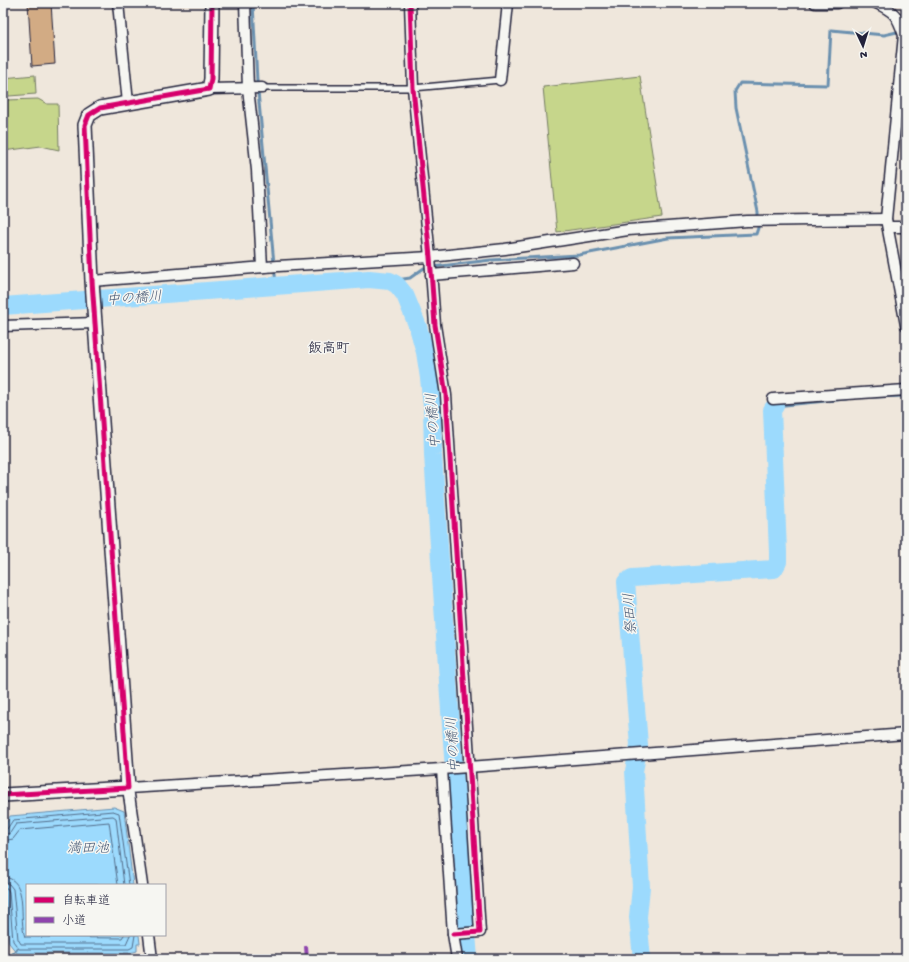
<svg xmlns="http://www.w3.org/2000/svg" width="909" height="962" font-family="'Gochi Hand','Klee One',sans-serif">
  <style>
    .green { fill: #c6d68b; stroke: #747c63 }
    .water { fill: #9cdafd; stroke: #6b90af }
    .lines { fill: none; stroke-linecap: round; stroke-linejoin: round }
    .shore { stroke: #536c89; stroke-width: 1 }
    .stream { stroke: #6b90af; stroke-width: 3 }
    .river { stroke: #9cdafd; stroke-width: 18 }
    .building { fill: #d2ab84; stroke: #22223b }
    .service-casing { stroke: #22223b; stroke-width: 8 }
    .minor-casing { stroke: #22223b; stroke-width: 13 }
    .tertiary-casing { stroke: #22223b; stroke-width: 16 }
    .service { stroke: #f6f6f2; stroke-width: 5 }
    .minor { stroke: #f6f6f2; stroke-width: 10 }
    .tertiary { stroke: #f6f6f2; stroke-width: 13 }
    .quiet { stroke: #8e44ad; stroke-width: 4; stroke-dasharray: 8 4; stroke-linecap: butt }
    .cycleway-casing { stroke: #f6f6f2; stroke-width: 8 }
    .cycleway { stroke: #d6006c; stroke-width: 5 }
    .labels { text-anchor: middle; stroke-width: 3; stroke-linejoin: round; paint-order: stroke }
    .water-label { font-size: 14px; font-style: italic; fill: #475975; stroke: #f6f6f2 }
    .neighbourhood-label { font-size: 14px; fill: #22223b; stroke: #f6f6f2 }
  </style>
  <rect width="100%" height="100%" fill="#efe7dc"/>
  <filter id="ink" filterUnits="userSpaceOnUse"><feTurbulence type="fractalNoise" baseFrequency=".025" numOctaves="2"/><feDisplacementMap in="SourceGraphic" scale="8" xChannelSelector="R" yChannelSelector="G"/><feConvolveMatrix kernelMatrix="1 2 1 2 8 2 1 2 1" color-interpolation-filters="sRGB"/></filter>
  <g filter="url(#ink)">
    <!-- green -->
    <g class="green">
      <path d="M 35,75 L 36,94 L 9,96 L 3,94 L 3,78 Z"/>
      <path d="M 640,76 L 662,217 L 557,232 L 543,87 Z"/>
      <path d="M 3,98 L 6,100 L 38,99 L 47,104 L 58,104 L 59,150 L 41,146 L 3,151 Z"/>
    </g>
    <!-- water -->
    <path class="water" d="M 114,807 L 124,811 L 133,885 L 27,885 L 27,935 L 139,935 L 140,944 L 137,944 L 137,951 L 130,953 L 17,953 L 9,943 L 3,870 L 3,830 L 10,816 Z"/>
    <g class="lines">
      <!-- shore -->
      <g class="shore">
        <path d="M 3,830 L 7,829 L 13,820 L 113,811 L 119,813 L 129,885"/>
        <path d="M 3,835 L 10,833 L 16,824 L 113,816 L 116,818 L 124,885"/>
        <path d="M 3,841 L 13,839 L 20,830 L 109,822 L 118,885"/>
        <path d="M 3,877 C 30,878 18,920 25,937 L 122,938 L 124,935"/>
        <path d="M 3,883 L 9,884 L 13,889 L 18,939 L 21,944 L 126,944 L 130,935"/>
        <path d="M 3,888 L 7,888 L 9,892 L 13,941 L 19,949 L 129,949 L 133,947 L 135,935"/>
      </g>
      <!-- stream -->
      <g class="stream">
        <path d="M 253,3 L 257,81 L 276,285"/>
        <path d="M 902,224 L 906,190"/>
        <path d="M 902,230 L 906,248"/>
        <path d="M 390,281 L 410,278 L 424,268 L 491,260 L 579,255 L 668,238 L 756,234 L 758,228 L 758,212 L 736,108 L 735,91 L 740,83 L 828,85 L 831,30 L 884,35 L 897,32 L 901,34"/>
        <path d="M 872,397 L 906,396"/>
        <path d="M 775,406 L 846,399"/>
        <path d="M 7,959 L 17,949"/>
      </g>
      <!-- river -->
      <g class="river">
        <path d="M 3,306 L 369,279 L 390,281 L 397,285 L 405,295 L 418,327 L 425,352 L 429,378 L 432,406 L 433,455 L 453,756 L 469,959"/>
        <path d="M 642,959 L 638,917 L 641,887 L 634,771 L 639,745 L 626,582 L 632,578 L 774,569 L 778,562 L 778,552 L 772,410 L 775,406"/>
      </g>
    </g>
    <!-- building -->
    <path class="building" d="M 28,3 L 51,3 L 55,64 L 32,66 Z"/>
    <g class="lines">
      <!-- service casing -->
      <g class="service-casing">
        <path id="service" d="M 262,88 L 413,88 L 500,80"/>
      </g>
      <!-- minor casing -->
      <g class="minor-casing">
        <g id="minor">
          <path d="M 118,3 L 128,103"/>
          <path d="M 245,3 L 248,88 L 257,170 L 262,267"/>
          <path d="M 410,3 L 413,88 L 430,257 L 435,325 L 446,395 L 480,932 L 453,934"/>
          <path d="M 815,3 L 837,3"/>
          <path d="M 876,3 C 895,12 897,15 904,35 L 886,219 L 906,325"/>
          <path d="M 500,80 L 508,3"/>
          <path d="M 209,89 L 262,88"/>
          <path d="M 888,227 L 906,227"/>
          <path d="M 431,275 L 573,263"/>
          <path d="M 92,281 L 278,266 L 430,257 L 505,249 L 628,230 L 747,221 L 886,219"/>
          <path d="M 3,326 L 95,323"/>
          <path d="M 773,399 L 906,390"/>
          <path d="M 442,769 L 453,934 L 457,959"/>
          <path d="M 142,885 L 128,788 L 442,769 L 906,734"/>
          <path d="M 149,935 L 152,959"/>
        </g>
      </g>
      <!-- tertiary casing -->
      <g class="tertiary-casing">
        <path id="tertiary" d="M 3,795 L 128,788 L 92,281 L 85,125 L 89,115 L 100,108 L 209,89 L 211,79 L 212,3"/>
      </g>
      <!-- service -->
      <use href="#service" class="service"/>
      <!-- minor -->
      <use href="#minor" class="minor"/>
      <!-- tertiary -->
      <use href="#tertiary" class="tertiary"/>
      <!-- quiet -->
      <path class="quiet" d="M 306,946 L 307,959"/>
      <!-- cycleway casing -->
      <g class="cycleway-casing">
        <g id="cycleway">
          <path d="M 410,3 L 413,88 L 430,257 L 435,325 L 446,395 L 480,932 L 453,934"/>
          <path d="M 3,795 L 128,788 L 92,281 L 85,125 L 89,115 L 100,108 L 209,89 L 211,79 L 212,3"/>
        </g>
      </g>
      <!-- cycleway -->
      <use href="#cycleway" class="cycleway"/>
    </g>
  </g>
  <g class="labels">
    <!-- water labels -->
    <g class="water-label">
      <text transform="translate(134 297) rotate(-4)" y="5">中の橋川</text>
      <text transform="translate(432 421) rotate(-94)" y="5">中の橋川</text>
      <text transform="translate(629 614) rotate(-94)" y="5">祭田川</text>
      <text transform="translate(452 745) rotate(-94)" y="5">中の橋川</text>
      <text x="88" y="852">満田池</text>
    </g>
    <!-- neighbourhood labels -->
    <g class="neighbourhood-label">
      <text x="329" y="352">飯高町</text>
    </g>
  </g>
  <!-- margin -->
  <rect width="909" height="962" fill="none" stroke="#f6f6f2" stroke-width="16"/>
  <rect x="8" y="8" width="893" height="946" fill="none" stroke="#22223b" stroke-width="1.5" filter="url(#ink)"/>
  <!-- legend -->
  <rect x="26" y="884" width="140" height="52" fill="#f6f6f2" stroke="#a1a1a9"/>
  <rect x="34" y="897" width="20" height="6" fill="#d6006c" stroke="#a1a1a9"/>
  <text x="62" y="904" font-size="12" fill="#22223b">自転車道</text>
  <rect x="34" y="917" width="20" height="6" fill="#8e44ad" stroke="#a1a1a9"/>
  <text x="62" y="924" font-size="12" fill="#22223b">小道</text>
  <!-- north arrow -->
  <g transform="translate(863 46) rotate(176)" stroke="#f6f6f2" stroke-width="3" paint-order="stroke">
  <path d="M0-3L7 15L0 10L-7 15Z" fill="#22223b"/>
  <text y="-6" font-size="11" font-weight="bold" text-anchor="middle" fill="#22223b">N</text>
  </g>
</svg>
